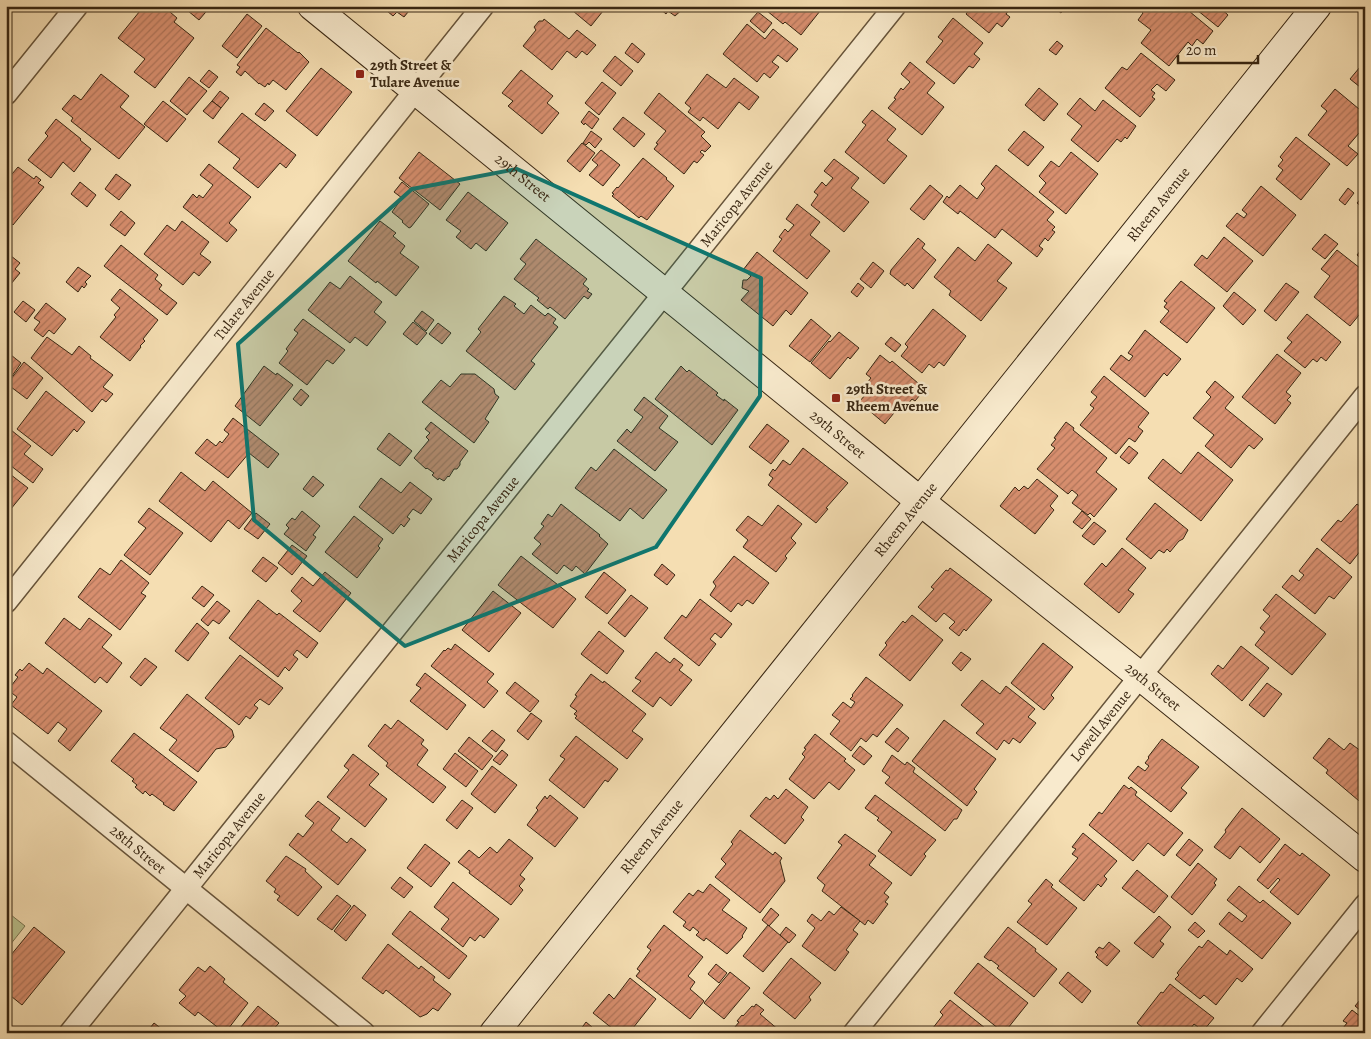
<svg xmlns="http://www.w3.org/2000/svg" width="1371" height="1039" font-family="Alegreya,serif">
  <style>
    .green { fill: #bac28e; stroke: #797450 }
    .building { fill: url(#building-hatch); stroke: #382612 }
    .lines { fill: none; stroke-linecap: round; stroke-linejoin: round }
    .street-casing { stroke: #67543a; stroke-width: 24 }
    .secondary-casing { stroke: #382612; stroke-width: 30 }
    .street { stroke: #f8eacd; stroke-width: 21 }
    .secondary { stroke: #f8eacd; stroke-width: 28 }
    .marked { fill: #0f766e; fill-opacity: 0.2; stroke: #0f766e; stroke-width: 4; stroke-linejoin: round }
    .poi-dot { fill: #8f2418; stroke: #f8eacd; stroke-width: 2 }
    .labels { text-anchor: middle; stroke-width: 5; stroke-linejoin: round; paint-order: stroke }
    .poi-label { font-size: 15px; font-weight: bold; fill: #382612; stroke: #f8eacd; text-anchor: start }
    .street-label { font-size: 15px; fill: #382612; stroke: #f8eacd }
  </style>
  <defs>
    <pattern id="building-hatch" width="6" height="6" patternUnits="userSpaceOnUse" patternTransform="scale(1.25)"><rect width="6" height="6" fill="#d88f6f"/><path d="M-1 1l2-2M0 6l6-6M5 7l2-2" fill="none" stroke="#b0755a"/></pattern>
  </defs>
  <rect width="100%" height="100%" fill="#f5deb2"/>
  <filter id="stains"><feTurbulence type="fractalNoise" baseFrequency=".004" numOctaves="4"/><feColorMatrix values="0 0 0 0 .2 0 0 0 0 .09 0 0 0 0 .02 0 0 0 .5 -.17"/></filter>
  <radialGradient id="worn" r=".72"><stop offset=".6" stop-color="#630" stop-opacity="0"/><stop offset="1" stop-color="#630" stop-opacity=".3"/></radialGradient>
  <!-- green -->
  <path class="green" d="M 6,911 L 25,926 L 6,950 Z"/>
  <!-- building -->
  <g class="building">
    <path d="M 144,6 L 163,6 L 177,18 L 174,22 L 194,38 L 155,88 L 134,72 L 145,59 L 118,38 Z"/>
    <path d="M 182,6 L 211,6 L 199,20 Z"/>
    <path d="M 381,6 L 413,6 L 404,17 L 397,12 L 393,16 Z"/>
    <path d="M 567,6 L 607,6 L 591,26 Z"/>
    <path d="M 657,6 L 683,6 L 684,8 L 675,16 L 668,11 L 666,14 Z"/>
    <path d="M 761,6 L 824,6 L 801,35 L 785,22 L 783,24 Z"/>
    <path d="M 972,6 L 1012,6 L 1006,14 L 1010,17 L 1002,27 L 997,23 L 989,33 L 966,14 Z"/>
    <path d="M 1052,6 L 1067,6 L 1061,13 Z"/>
    <path d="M 1145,6 L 1183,6 L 1213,31 L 1203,44 L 1197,39 L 1192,46 L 1188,42 L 1169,66 L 1141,43 L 1151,30 L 1138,20 L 1143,13 L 1141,11 Z"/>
    <path d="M 1192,6 L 1219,6 L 1219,7 L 1228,15 L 1218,27 Z"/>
    <path d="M 758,12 L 772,23 L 764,33 L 750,21 Z"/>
    <path d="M 247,14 L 262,26 L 237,58 L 222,46 Z"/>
    <path d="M 953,18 L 983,43 L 974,54 L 980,59 L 973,68 L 969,66 L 954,84 L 926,62 L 943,41 L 938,37 Z"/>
    <path d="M 544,19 L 569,39 L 577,30 L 596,45 L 587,55 L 582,51 L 576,58 L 567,51 L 552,70 L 523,46 L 536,30 L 534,27 L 539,21 L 543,21 Z"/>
    <path d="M 747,24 L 765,39 L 773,29 L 798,49 L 787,62 L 778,55 L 772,62 L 779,67 L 770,78 L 764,73 L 757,82 L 723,54 Z"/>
    <path d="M 266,28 L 298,53 L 299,52 L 309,62 L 286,90 L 273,80 L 269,85 L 268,83 L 265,87 L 259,83 L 259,84 L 245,71 L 241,76 L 236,72 L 240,67 L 237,65 Z"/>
    <path d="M 1057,41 L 1063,46 L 1056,55 L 1049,50 Z"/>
    <path d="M 632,43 L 645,54 L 638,63 L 625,53 Z"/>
    <path d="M 1141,53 L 1175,80 L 1166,91 L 1157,84 L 1151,90 L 1155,93 L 1152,97 L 1155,99 L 1140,117 L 1105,88 L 1122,67 L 1127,70 Z"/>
    <path d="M 615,56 L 633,71 L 621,86 L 603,71 Z"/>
    <path d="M 1365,61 L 1365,91 L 1350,79 Z"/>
    <path d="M 910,62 L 935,83 L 927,93 L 944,107 L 922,135 L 888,108 L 896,99 L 894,98 L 901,88 L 903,90 L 910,82 L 901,74 Z"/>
    <path d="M 321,68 L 352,92 L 317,136 L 286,111 Z"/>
    <path d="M 209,70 L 218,77 L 209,88 L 200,81 Z"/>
    <path d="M 521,70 L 553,96 L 547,103 L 559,113 L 542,134 L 508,106 L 513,101 L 502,93 Z"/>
    <path d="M 101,74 L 129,96 L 120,107 L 145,127 L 119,159 L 71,121 L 73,118 L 62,109 L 74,95 L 81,100 Z"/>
    <path d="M 707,74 L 726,88 L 734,78 L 759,97 L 749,110 L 739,102 L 718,129 L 703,117 L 700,121 L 688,112 L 691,108 L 685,103 Z"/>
    <path d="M 189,77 L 207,91 L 187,115 L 170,101 Z"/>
    <path d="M 602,82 L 616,93 L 599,115 L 585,103 Z"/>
    <path d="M 1039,88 L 1058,104 L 1044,121 L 1025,105 Z"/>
    <path d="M 1335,89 L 1365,114 L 1365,126 L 1348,146 L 1358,154 L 1347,166 L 1308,135 L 1327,111 L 1321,106 Z"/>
    <path d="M 220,91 L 229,98 L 221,108 L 212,101 Z"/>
    <path d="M 659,93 L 705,132 L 701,136 L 711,146 L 705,152 L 702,150 L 700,152 L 704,155 L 697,163 L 694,161 L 684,174 L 654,149 L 658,144 L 656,143 L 666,131 L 644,113 Z"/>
    <path d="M 1080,98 L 1095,111 L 1103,100 L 1136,126 L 1127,139 L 1125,137 L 1121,142 L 1117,139 L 1098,162 L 1071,140 L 1082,126 L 1067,114 Z"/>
    <path d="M 163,101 L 186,119 L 167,142 L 144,124 Z"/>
    <path d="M 212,101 L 221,108 L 213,119 L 203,111 Z"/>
    <path d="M 264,103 L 274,111 L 265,121 L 255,114 Z"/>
    <path d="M 872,110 L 896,129 L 887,140 L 907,156 L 884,184 L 845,152 L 866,125 L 862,122 Z"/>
    <path d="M 589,111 L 599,119 L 592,129 L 585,123 L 584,125 L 581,122 Z"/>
    <path d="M 242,113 L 296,155 L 286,168 L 280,163 L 258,188 L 233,168 L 240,159 L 218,142 Z"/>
    <path d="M 623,117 L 645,134 L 634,147 L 613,129 Z"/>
    <path d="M 56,119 L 81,139 L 80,140 L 91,149 L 74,172 L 63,162 L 51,178 L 28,160 L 48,136 L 45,133 Z"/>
    <path d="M 591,131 L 602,139 L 595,148 L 589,142 L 586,145 L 583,143 Z"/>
    <path d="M 1024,131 L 1044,147 L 1028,166 L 1008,150 Z"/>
    <path d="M 1296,137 L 1330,164 L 1301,200 L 1276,179 L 1283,170 L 1278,166 L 1283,160 L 1280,157 Z"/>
    <path d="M 582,143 L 595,153 L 580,172 L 567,161 Z"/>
    <path d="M 601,150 L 620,165 L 603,186 L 589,175 L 598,165 L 592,160 Z"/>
    <path d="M 419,152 L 460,184 L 440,210 L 399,178 Z"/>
    <path d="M 1071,152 L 1098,174 L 1066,214 L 1039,192 L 1046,183 L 1039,176 L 1051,161 L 1059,167 Z"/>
    <path d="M 643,158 L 667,178 L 666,179 L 674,186 L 647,220 L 641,216 L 639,218 L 612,196 L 614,194 L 612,193 L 617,187 L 618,188 Z"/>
    <path d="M 834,159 L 859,178 L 851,188 L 869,202 L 844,232 L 811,205 L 818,195 L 814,192 L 822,182 L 826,186 L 833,178 L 824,171 Z"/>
    <path d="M 209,164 L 251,197 L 229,223 L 237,230 L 227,242 L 183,207 L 193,194 L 197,198 L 199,195 L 203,198 L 213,185 L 200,175 Z"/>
    <path d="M 996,165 L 1054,212 L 1047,220 L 1055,227 L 1052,230 L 1055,232 L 1048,241 L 1045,238 L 1039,246 L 1043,249 L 1037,257 L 1002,229 L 995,238 L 960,211 L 958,214 L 943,202 L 947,196 L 949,198 L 960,185 L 977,199 L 985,188 L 981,184 Z"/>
    <path d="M 18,167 L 34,179 L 36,176 L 41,180 L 38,183 L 44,187 L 13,225 L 6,219 L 6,181 Z"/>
    <path d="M 116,174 L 131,185 L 119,200 L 105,189 Z"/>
    <path d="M 80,182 L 96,195 L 87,207 L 71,194 Z"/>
    <path d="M 402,182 L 429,204 L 411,227 L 409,228 L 402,222 L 403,221 L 392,212 L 402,198 L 394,192 Z"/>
    <path d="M 930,185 L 943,196 L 924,220 L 910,209 Z"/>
    <path d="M 1261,186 L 1296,215 L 1263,256 L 1226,226 L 1237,213 L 1244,218 L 1247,214 L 1242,210 Z"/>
    <path d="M 1348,188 L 1354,193 L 1345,205 L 1339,200 Z"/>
    <path d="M 468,192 L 508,223 L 486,251 L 476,243 L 471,249 L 456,237 L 461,231 L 446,220 Z"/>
    <path d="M 1365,194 L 1365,209 L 1357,203 Z"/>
    <path d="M 797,204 L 820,222 L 810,235 L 830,251 L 807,279 L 773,251 L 782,239 L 779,237 L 785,229 L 788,232 L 794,225 L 786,219 Z"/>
    <path d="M 121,211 L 135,223 L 125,236 L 110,225 Z"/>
    <path d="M 182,221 L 209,242 L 200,254 L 211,262 L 199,276 L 194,272 L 183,285 L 144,254 L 167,225 L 175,231 Z"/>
    <path d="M 380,221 L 396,233 L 393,236 L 405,246 L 400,253 L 419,267 L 396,296 L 377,281 L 376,283 L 348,261 Z"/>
    <path d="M 1325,234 L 1338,244 L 1325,259 L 1312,249 Z"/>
    <path d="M 1224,237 L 1253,261 L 1227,292 L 1194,265 L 1202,255 L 1207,259 Z"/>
    <path d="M 918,238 L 925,244 L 922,248 L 936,260 L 913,289 L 907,283 L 905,286 L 890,274 L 891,270 Z"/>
    <path d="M 536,239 L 587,279 L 583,284 L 589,289 L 587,291 L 592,294 L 588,299 L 584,296 L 565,319 L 550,307 L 548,309 L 537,300 L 539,298 L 514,279 L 526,264 L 520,259 Z"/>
    <path d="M 988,244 L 1012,263 L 997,281 L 1007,288 L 981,321 L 949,295 L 951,291 L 934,277 L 958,247 L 975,261 Z"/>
    <path d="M 121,245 L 158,275 L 155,279 L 162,285 L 159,289 L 177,303 L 167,315 L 104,266 Z"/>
    <path d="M 1365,245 L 1365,261 L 1357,255 Z"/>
    <path d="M 1337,250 L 1365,272 L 1365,295 L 1361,299 L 1365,302 L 1363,308 L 1364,309 L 1350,326 L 1314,297 L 1330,276 L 1321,269 Z"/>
    <path d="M 6,252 L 20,263 L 15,269 L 20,273 L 6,290 Z"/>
    <path d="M 757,252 L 808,293 L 791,315 L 786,310 L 773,326 L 741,300 L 749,291 L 742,288 L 743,280 L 747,280 L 751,276 L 743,270 Z"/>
    <path d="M 873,262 L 884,271 L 871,288 L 860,279 Z"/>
    <path d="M 78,267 L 91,276 L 85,282 L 87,284 L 84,288 L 82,286 L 78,292 L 66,282 Z"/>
    <path d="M 350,276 L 382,302 L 374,312 L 386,322 L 367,346 L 355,337 L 350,343 L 308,310 L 330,282 L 340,289 Z"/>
    <path d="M 1181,281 L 1215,308 L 1187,343 L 1160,322 L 1169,311 L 1164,307 L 1167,303 L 1164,301 Z"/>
    <path d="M 858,283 L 864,288 L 857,297 L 851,292 Z"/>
    <path d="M 1286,283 L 1299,292 L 1276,321 L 1264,311 Z"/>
    <path d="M 120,289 L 158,320 L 143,339 L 145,341 L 140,346 L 141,347 L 130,361 L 100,337 L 116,317 L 114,315 L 120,308 L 111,300 Z"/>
    <path d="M 1234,292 L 1256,310 L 1243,325 L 1223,306 Z"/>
    <path d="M 504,296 L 516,304 L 514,306 L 524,314 L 531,305 L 545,316 L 548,313 L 556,319 L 553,323 L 558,327 L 531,361 L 535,364 L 515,390 L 466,351 L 481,332 L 478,329 Z"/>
    <path d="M 23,301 L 35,310 L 26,322 L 14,312 Z"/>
    <path d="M 46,303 L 66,319 L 54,334 L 49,330 L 43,337 L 34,330 L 40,322 L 34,318 Z"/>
    <path d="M 933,309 L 966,336 L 944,366 L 939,362 L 934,368 L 929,364 L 922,373 L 901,356 L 908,347 L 905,344 Z"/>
    <path d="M 422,311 L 434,320 L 426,331 L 414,321 Z"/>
    <path d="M 1307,314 L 1341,342 L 1326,361 L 1321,357 L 1317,362 L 1313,359 L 1305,368 L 1284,351 L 1292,342 L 1287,338 Z"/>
    <path d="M 303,319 L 345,350 L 333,364 L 327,360 L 307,385 L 279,363 L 288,351 L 286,349 L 298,333 L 294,330 Z"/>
    <path d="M 811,319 L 831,336 L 810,362 L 789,346 Z"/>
    <path d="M 413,322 L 427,333 L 417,345 L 403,334 Z"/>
    <path d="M 438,323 L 451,333 L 442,344 L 429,334 Z"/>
    <path d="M 1145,330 L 1181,359 L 1167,376 L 1164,373 L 1145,397 L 1110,369 L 1121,355 L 1129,361 L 1133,356 L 1128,353 Z"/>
    <path d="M 839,332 L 859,348 L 850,359 L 848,357 L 830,379 L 811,363 L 829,341 L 830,342 Z"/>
    <path d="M 47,337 L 72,355 L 79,346 L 91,356 L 90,358 L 113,375 L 103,387 L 113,394 L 106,402 L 102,399 L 92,412 L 31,358 Z"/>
    <path d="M 891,337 L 901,345 L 895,352 L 885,344 Z"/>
    <path d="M 6,351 L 21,363 L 12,376 L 6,372 Z"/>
    <path d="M 1277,354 L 1301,373 L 1286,392 L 1291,396 L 1287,400 L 1291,403 L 1275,424 L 1242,397 Z"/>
    <path d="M 880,355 L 890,363 L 892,361 L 925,389 L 915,401 L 912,399 L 902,411 L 898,408 L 885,424 L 859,402 L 866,394 L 861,390 L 871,378 L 866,374 Z"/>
    <path d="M 24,362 L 43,378 L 27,399 L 7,384 Z"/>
    <path d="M 264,366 L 276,375 L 277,373 L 293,385 L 260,426 L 235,406 Z"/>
    <path d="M 681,366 L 687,372 L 689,370 L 718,393 L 716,395 L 724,401 L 724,399 L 738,410 L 712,445 L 655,399 Z"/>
    <path d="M 461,374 L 475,374 L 494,389 L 495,394 L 499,397 L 485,419 L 489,422 L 474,443 L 422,402 L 441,380 L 450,387 Z"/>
    <path d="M 1104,376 L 1149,413 L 1138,427 L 1143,431 L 1135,442 L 1129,438 L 1116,454 L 1080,425 L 1094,408 L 1090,405 L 1097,397 L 1091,392 Z"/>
    <path d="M 1215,381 L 1234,397 L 1225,408 L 1263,439 L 1254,449 L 1249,445 L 1231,468 L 1205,446 L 1214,435 L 1193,418 L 1211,397 L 1206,392 Z"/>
    <path d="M 301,389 L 309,396 L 301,406 L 293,399 Z"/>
    <path d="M 46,391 L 85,422 L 77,432 L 74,429 L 52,456 L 17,429 Z"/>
    <path d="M 644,397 L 668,416 L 659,428 L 678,442 L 655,471 L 617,441 L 627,429 L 631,433 L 643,417 L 634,410 Z"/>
    <path d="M 233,418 L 279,454 L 268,468 L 249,453 L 228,478 L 195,453 L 207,439 L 216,446 L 220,441 L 222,443 L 229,434 L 224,430 Z"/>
    <path d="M 431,422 L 468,451 L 460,462 L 460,465 L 457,469 L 454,469 L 449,477 L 448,476 L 444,481 L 439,478 L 438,480 L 432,475 L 434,473 L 427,468 L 426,469 L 414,458 L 429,440 L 426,437 L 430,433 L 425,429 Z"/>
    <path d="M 1066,422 L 1074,428 L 1073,430 L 1107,458 L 1096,472 L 1117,489 L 1094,517 L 1090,513 L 1088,515 L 1072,503 L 1078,495 L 1072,490 L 1068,494 L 1037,469 L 1055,448 L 1051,445 L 1056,439 L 1054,438 Z"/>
    <path d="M 767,424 L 789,441 L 771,464 L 749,447 Z"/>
    <path d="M 6,426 L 31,446 L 24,454 L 43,469 L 33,483 L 6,462 Z"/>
    <path d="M 389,433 L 412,451 L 400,466 L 377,449 Z"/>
    <path d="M 1129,446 L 1138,453 L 1129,464 L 1120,457 Z"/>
    <path d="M 803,448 L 848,483 L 826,508 L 828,509 L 816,523 L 768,485 L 773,478 L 769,475 L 773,469 L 775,471 L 783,460 L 790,465 Z"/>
    <path d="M 614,449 L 667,490 L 643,519 L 630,508 L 620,521 L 575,488 L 591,467 L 596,471 Z"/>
    <path d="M 1198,452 L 1233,480 L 1201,521 L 1148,478 L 1163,459 L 1181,474 Z"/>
    <path d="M 6,471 L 28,488 L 6,515 Z"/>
    <path d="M 181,472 L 205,491 L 213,481 L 252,513 L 239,529 L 228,520 L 211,542 L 159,501 Z"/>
    <path d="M 313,476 L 324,485 L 313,497 L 303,489 Z"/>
    <path d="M 381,478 L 401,493 L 410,482 L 432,499 L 421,514 L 413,509 L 407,517 L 410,519 L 404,527 L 401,524 L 393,534 L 359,507 Z"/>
    <path d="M 1037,479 L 1058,496 L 1050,506 L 1054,510 L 1035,534 L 1000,506 L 1015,487 L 1019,491 L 1024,486 L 1028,489 Z"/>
    <path d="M 1155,503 L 1188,530 L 1183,539 L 1179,541 L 1170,552 L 1167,549 L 1164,553 L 1159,550 L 1151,559 L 1126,539 Z"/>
    <path d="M 561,504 L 600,535 L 599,536 L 608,544 L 585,574 L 576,566 L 572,571 L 564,565 L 557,574 L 532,554 L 541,544 L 534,538 L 544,526 L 541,524 L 548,514 L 552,517 Z"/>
    <path d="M 1357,504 L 1365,510 L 1365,545 L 1350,564 L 1321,540 L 1338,520 L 1341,522 Z"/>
    <path d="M 778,505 L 802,524 L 791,538 L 796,543 L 785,556 L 787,558 L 776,572 L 743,547 L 748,540 L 736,530 L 748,516 L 762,526 Z"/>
    <path d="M 149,508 L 183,533 L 150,575 L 124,555 L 146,528 L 138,522 Z"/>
    <path d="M 302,511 L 320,526 L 313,535 L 316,537 L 306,551 L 284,534 L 289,528 L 286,525 L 292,518 L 295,520 Z"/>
    <path d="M 1082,511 L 1091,519 L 1082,529 L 1073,522 Z"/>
    <path d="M 256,513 L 270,524 L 258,539 L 244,529 Z"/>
    <path d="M 354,516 L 383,539 L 378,546 L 380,548 L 357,578 L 325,552 Z"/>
    <path d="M 1094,522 L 1106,531 L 1094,545 L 1082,536 Z"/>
    <path d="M 292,545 L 307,556 L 292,575 L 278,563 Z"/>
    <path d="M 1122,548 L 1146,568 L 1128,590 L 1134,594 L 1119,613 L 1084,584 L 1102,563 L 1106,567 Z"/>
    <path d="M 1317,548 L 1352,577 L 1334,599 L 1329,596 L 1315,614 L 1282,587 L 1292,575 L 1299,581 L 1304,575 L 1299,571 Z"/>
    <path d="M 521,556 L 576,599 L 553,628 L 498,585 Z"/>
    <path d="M 734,556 L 769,583 L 753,604 L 747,600 L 742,606 L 738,603 L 731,612 L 710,595 L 716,586 L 713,582 Z"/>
    <path d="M 263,557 L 278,568 L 266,582 L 252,571 Z"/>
    <path d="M 121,560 L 149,583 L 141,593 L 146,596 L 120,630 L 78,597 L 100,568 L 110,575 Z"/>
    <path d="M 662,564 L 675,575 L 667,585 L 654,575 Z"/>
    <path d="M 950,568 L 992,600 L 966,631 L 964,629 L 959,636 L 949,628 L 955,622 L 944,613 L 936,622 L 918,607 L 934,589 L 931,587 L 946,570 L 948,571 Z"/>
    <path d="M 325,572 L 351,593 L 320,632 L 293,611 L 302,601 L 291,591 L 302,577 L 313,586 Z"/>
    <path d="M 604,572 L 626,590 L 607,614 L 585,597 Z"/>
    <path d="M 202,586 L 214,595 L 204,607 L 192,598 Z"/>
    <path d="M 493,591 L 521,613 L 489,652 L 462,630 Z"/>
    <path d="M 1276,594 L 1326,634 L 1292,675 L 1255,645 L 1265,632 L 1260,628 L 1270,616 L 1263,610 Z"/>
    <path d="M 631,595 L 648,608 L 625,637 L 608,623 Z"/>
    <path d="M 700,599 L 732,624 L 721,638 L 715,633 L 710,639 L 716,644 L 699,666 L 664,638 L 682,615 L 686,618 Z"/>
    <path d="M 258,600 L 277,615 L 279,613 L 318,643 L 307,658 L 297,650 L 293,655 L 298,659 L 289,671 L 285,667 L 278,677 L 229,638 Z"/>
    <path d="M 217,601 L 230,611 L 219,624 L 213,620 L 208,626 L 201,620 Z"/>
    <path d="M 912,615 L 943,640 L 910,681 L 879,655 L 887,645 L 885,643 L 903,621 L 905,623 Z"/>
    <path d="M 64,618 L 80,630 L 89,618 L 112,635 L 102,647 L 122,663 L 107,683 L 100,677 L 95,683 L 45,643 Z"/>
    <path d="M 197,623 L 209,633 L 188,661 L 175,651 Z"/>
    <path d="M 599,631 L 624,651 L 607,674 L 581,654 Z"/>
    <path d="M 1043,643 L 1073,667 L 1051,695 L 1054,698 L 1044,710 L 1011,683 Z"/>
    <path d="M 455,644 L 494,674 L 487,682 L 498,691 L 484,708 L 431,666 L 444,650 L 445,651 L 448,648 L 451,650 Z"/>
    <path d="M 1241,646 L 1269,668 L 1242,701 L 1211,674 L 1218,665 L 1223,669 Z"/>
    <path d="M 656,652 L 670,663 L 674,658 L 683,665 L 679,670 L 692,680 L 671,706 L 660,697 L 653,707 L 632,691 L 641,681 L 635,678 Z"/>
    <path d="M 961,652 L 971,659 L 961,671 L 952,663 Z"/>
    <path d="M 240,655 L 283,688 L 269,705 L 260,699 L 254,705 L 258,708 L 250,719 L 246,716 L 239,725 L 205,698 Z"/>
    <path d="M 145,658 L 157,667 L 141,686 L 130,677 Z"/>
    <path d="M 29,663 L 43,674 L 47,668 L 102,711 L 70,751 L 58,741 L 67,729 L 58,722 L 48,734 L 11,705 L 17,697 L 8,690 L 18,677 L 15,675 L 20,669 L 22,671 Z"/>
    <path d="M 425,673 L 466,705 L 447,730 L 410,701 L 421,688 L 416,685 Z"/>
    <path d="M 591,674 L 603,683 L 604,681 L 646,714 L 632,731 L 643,739 L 627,759 L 575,718 L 577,716 L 574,714 L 577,711 L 570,706 L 577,696 L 575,695 Z"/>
    <path d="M 866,677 L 903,705 L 877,737 L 873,734 L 866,742 L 861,738 L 851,751 L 830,734 L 840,721 L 832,715 L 843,702 L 851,708 L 855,702 L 850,699 L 853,696 L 852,695 Z"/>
    <path d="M 982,680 L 1000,694 L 1006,686 L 1035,709 L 1028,717 L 1036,723 L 1020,743 L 1013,738 L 1009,744 L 1004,740 L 997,750 L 976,733 L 984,724 L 961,705 Z"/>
    <path d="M 515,682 L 539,701 L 530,712 L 506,693 Z"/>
    <path d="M 1267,683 L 1282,694 L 1264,717 L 1249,705 Z"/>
    <path d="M 187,694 L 232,730 L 234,737 L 226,747 L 216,749 L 198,772 L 169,750 L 177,740 L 160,728 Z"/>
    <path d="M 531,713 L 542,721 L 528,740 L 517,731 Z"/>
    <path d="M 398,720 L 424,740 L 421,744 L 428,750 L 417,765 L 446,787 L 433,803 L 386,766 L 388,763 L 368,746 L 385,724 L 391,729 Z"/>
    <path d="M 944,720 L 996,759 L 974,789 L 977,792 L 967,806 L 912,761 Z"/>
    <path d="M 897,728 L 909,738 L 898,752 L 885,742 Z"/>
    <path d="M 492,730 L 505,740 L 496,752 L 482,741 Z"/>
    <path d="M 134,733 L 197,782 L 174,811 L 163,804 L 164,803 L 152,794 L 150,796 L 145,791 L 143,794 L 135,787 L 137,785 L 132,781 L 134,779 L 111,761 Z"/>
    <path d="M 815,734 L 846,759 L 844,761 L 855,770 L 839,790 L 829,782 L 814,799 L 789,779 L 805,757 L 802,754 L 806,749 L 804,748 Z"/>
    <path d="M 576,736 L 618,769 L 608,782 L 605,780 L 584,808 L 549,780 L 565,759 L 560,756 Z"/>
    <path d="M 469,737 L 493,756 L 482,770 L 458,751 Z"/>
    <path d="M 1329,738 L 1344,750 L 1350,743 L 1365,754 L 1365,806 L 1326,773 L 1328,770 L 1313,758 Z"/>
    <path d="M 1162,739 L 1199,767 L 1181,788 L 1187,793 L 1171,812 L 1128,778 L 1138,766 L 1145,771 L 1149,766 L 1145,763 L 1149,758 L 1148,757 Z"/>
    <path d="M 860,746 L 872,756 L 864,765 L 852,756 Z"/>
    <path d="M 502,750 L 508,755 L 500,765 L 493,760 Z"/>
    <path d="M 455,753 L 478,771 L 466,787 L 443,769 Z"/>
    <path d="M 353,754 L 379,774 L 369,785 L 387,799 L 365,827 L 327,797 L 349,770 L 344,766 Z"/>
    <path d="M 892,755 L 905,765 L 907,762 L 915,768 L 913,772 L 962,810 L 957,819 L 954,819 L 945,831 L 885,783 L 890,777 L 882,771 Z"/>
    <path d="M 492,766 L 517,785 L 495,813 L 471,794 Z"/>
    <path d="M 1124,785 L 1129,789 L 1131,787 L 1137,792 L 1135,795 L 1183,833 L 1164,856 L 1148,843 L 1133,861 L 1089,825 L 1099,812 L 1102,814 Z"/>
    <path d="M 786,789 L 808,807 L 801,817 L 804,820 L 785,844 L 750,816 L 766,797 L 770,800 L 774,795 L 778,799 Z"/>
    <path d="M 550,795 L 578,818 L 555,847 L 527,825 L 538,810 L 536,808 L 545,796 L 547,799 Z"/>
    <path d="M 875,795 L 936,840 L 924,854 L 926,856 L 911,876 L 878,851 L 892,832 L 877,820 L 879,818 L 865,808 Z"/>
    <path d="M 462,800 L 473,808 L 457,829 L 446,820 Z"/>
    <path d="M 318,801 L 340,818 L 331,830 L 347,843 L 351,838 L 366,850 L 338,885 L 289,845 L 298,833 L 303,837 L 314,823 L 305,816 Z"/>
    <path d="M 1242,808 L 1280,839 L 1260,863 L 1240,846 L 1230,859 L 1214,847 L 1226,832 L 1225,830 Z"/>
    <path d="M 740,830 L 773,855 L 775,852 L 782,858 L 780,861 L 785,881 L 760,913 L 715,877 L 726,864 L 721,859 L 733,844 L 731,842 Z"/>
    <path d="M 1083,833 L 1117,861 L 1104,876 L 1107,879 L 1101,887 L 1098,884 L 1084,901 L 1059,881 L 1078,858 L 1072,854 L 1076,849 L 1072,847 Z"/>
    <path d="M 845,834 L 876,856 L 869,865 L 892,883 L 884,893 L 889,897 L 885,902 L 888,904 L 873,924 L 868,920 L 865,925 L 822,891 L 825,885 L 817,878 L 842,845 L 838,842 Z"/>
    <path d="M 509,839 L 533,858 L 520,875 L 525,879 L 519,886 L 523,890 L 511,905 L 469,873 L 470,871 L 458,862 L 469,850 L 479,858 L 490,847 L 497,853 Z"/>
    <path d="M 1189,839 L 1203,850 L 1190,866 L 1176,855 Z"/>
    <path d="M 425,844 L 450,863 L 431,887 L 407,868 Z"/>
    <path d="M 1285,844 L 1300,856 L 1302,853 L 1330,875 L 1298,915 L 1270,892 L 1280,880 L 1278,878 L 1268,889 L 1257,880 Z"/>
    <path d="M 286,856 L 306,869 L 305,871 L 322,887 L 298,916 L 277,900 L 280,896 L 274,892 L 276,889 L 266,881 Z"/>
    <path d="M 1198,863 L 1217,879 L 1214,883 L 1216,885 L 1192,915 L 1171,897 Z"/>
    <path d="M 1137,870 L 1168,896 L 1154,913 L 1122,888 Z"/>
    <path d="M 400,877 L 413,887 L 404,898 L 391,888 Z"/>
    <path d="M 1046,879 L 1053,885 L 1051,887 L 1077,908 L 1047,945 L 1017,922 L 1032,904 L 1028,901 Z"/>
    <path d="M 453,882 L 499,919 L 484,938 L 480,935 L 475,941 L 470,937 L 463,947 L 441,929 L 449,919 L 434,907 Z"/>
    <path d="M 710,884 L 730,900 L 722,910 L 747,928 L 742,936 L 743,937 L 727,954 L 706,938 L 704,941 L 696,935 L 699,932 L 693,927 L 690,931 L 683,926 L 686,922 L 673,912 L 689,893 L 693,896 L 698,890 L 703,893 Z"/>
    <path d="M 1239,886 L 1260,903 L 1263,900 L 1291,923 L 1262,959 L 1219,924 L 1229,912 L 1242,922 L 1247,916 L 1227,900 Z"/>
    <path d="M 337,895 L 351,906 L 332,930 L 317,919 Z"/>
    <path d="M 354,905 L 366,915 L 346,941 L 334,931 Z"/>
    <path d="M 841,907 L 860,921 L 853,930 L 858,934 L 846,950 L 849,952 L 835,971 L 802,946 L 815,928 L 807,921 L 812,914 L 821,921 L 829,911 L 834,915 Z"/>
    <path d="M 771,908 L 779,915 L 769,926 L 762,920 Z"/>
    <path d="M 410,911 L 467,956 L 449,979 L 392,934 Z"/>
    <path d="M 1159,916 L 1171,927 L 1160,941 L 1164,944 L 1153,958 L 1134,943 Z"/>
    <path d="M 1195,922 L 1205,931 L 1198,938 L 1188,930 Z"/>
    <path d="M 664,925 L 703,957 L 688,976 L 695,982 L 690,989 L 704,1001 L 690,1019 L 636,976 L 640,971 L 637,969 L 651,950 L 647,947 Z"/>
    <path d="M 768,925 L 788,942 L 763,972 L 743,956 Z"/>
    <path d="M 34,927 L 65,952 L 22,1005 L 6,992 L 6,961 Z"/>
    <path d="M 786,927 L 796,935 L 789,943 L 780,935 Z"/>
    <path d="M 1008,927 L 1036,949 L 1035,951 L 1057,969 L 1034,997 L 997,968 L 999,966 L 991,960 L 990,961 L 984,957 Z"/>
    <path d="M 1208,940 L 1227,955 L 1230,950 L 1253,969 L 1242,982 L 1237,978 L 1216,1005 L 1204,995 L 1200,999 L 1175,979 L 1179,975 L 1177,973 L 1199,946 L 1202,948 Z"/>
    <path d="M 1109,942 L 1120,951 L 1107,966 L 1096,957 L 1098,955 L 1095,952 L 1099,947 L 1103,949 Z"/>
    <path d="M 388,944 L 419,969 L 421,966 L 435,977 L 433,980 L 451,994 L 438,1011 L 433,1008 L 427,1014 L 420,1017 L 386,990 L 383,994 L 362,978 Z"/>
    <path d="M 791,958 L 821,983 L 809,997 L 811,1000 L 795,1019 L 763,993 Z"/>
    <path d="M 978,963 L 1028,1003 L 1004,1033 L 954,993 Z"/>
    <path d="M 716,964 L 727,973 L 719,983 L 708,974 Z"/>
    <path d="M 210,966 L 225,979 L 223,982 L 248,1003 L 225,1033 L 198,1012 L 195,1016 L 179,1003 L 186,996 L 179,990 L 198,967 L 205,972 Z"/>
    <path d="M 730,972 L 750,988 L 724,1019 L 704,1003 Z"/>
    <path d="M 1068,972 L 1091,991 L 1082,1003 L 1059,983 Z"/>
    <path d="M 630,978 L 656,999 L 629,1033 L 618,1033 L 593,1013 L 609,994 L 614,999 Z"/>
    <path d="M 1170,984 L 1214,1018 L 1203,1031 L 1194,1024 L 1187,1033 L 1149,1033 L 1137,1023 L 1161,992 L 1163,993 Z"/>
    <path d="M 1365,994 L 1365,1014 L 1355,1006 Z"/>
    <path d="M 950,1000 L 990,1032 L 989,1033 L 929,1033 L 943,1015 L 940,1012 Z"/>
    <path d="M 756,1004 L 764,1010 L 760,1014 L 780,1031 L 779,1033 L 730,1033 L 739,1022 L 737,1021 L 742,1015 L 743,1016 L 752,1006 L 754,1007 Z"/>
    <path d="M 258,1006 L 279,1023 L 270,1033 L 236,1033 Z"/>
    <path d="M 1352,1010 L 1365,1020 L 1365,1033 L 1339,1033 L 1347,1023 L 1343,1021 Z"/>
    <path d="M 586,1022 L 599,1033 L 578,1033 Z"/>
    <path d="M 154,1023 L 167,1033 L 146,1033 Z"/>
  </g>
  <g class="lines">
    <!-- street casing -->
    <g class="street-casing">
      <g id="street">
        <path d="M 6,94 L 77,6"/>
        <path id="s1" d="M 6,602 L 483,6"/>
        <path id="s2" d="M 6,742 L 364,1033"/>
        <path id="s3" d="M 70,1033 L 895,6"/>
        <path id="s4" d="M 854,1033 L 1365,396"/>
        <path d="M 1262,1033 L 1365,905"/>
      </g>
    </g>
    <!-- secondary casing -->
    <g class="secondary-casing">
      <g id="secondary">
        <path id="s5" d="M 312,6 L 920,501 L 1140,676 L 1365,858"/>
        <path id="s6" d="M 494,1033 L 1317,6"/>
      </g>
    </g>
    <!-- street -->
    <use href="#street" class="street"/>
    <!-- secondary -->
    <use href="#secondary" class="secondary"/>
  </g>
  <!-- marked area -->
  <path class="marked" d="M 517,169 L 761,278 L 760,396 L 656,547 L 405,646 L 254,520 L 238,344 L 412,189 Z"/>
  <!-- markers -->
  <g class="poi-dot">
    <rect x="355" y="69" width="10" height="10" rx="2.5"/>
    <rect x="831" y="393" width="10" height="10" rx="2.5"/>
  </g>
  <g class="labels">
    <!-- poi labels -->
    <g class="poi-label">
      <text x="370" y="70">29th Street &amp;<tspan x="370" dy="17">Tulare Avenue</tspan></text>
      <text x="846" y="394">29th Street &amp;<tspan x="846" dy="17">Rheem Avenue</tspan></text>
    </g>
    <!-- street labels -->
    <g class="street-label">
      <text dy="5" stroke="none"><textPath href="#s5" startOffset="272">29th Street</textPath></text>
      <text dy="5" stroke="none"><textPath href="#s3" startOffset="1064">Maricopa Avenue</textPath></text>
      <text dy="5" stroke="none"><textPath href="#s6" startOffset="1062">Rheem Avenue</textPath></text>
      <text dy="5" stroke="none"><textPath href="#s1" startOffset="381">Tulare Avenue</textPath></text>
      <text dy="5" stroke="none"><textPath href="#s5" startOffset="678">29th Street</textPath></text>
      <text dy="5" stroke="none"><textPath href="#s3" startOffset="659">Maricopa Avenue</textPath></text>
      <text dy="5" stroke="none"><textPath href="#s6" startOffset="658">Rheem Avenue</textPath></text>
      <text dy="5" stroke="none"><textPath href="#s5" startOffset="1082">29th Street</textPath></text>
      <text dy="5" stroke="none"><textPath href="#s4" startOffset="394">Lowell Avenue</textPath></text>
      <text dy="5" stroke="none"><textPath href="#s3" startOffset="254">Maricopa Avenue</textPath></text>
      <text dy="5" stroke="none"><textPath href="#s6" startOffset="252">Rheem Avenue</textPath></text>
      <text dy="5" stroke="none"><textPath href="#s2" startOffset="170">28th Street</textPath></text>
    </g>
  </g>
  <!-- margin -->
  <rect width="1371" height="1039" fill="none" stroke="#f5deb2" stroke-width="25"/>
  <rect x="8" y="8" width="1356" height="1024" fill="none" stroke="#382612" stroke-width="2.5"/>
  <rect x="12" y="12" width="1346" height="1014" fill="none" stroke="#382612"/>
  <!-- scale -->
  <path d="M1178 55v8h80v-8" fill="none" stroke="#382612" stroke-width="2.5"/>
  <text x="1186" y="55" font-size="15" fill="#382612" stroke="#f8eacd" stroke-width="4" paint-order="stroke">20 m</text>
  <rect width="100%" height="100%" filter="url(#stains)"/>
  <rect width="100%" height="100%" fill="url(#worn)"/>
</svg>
